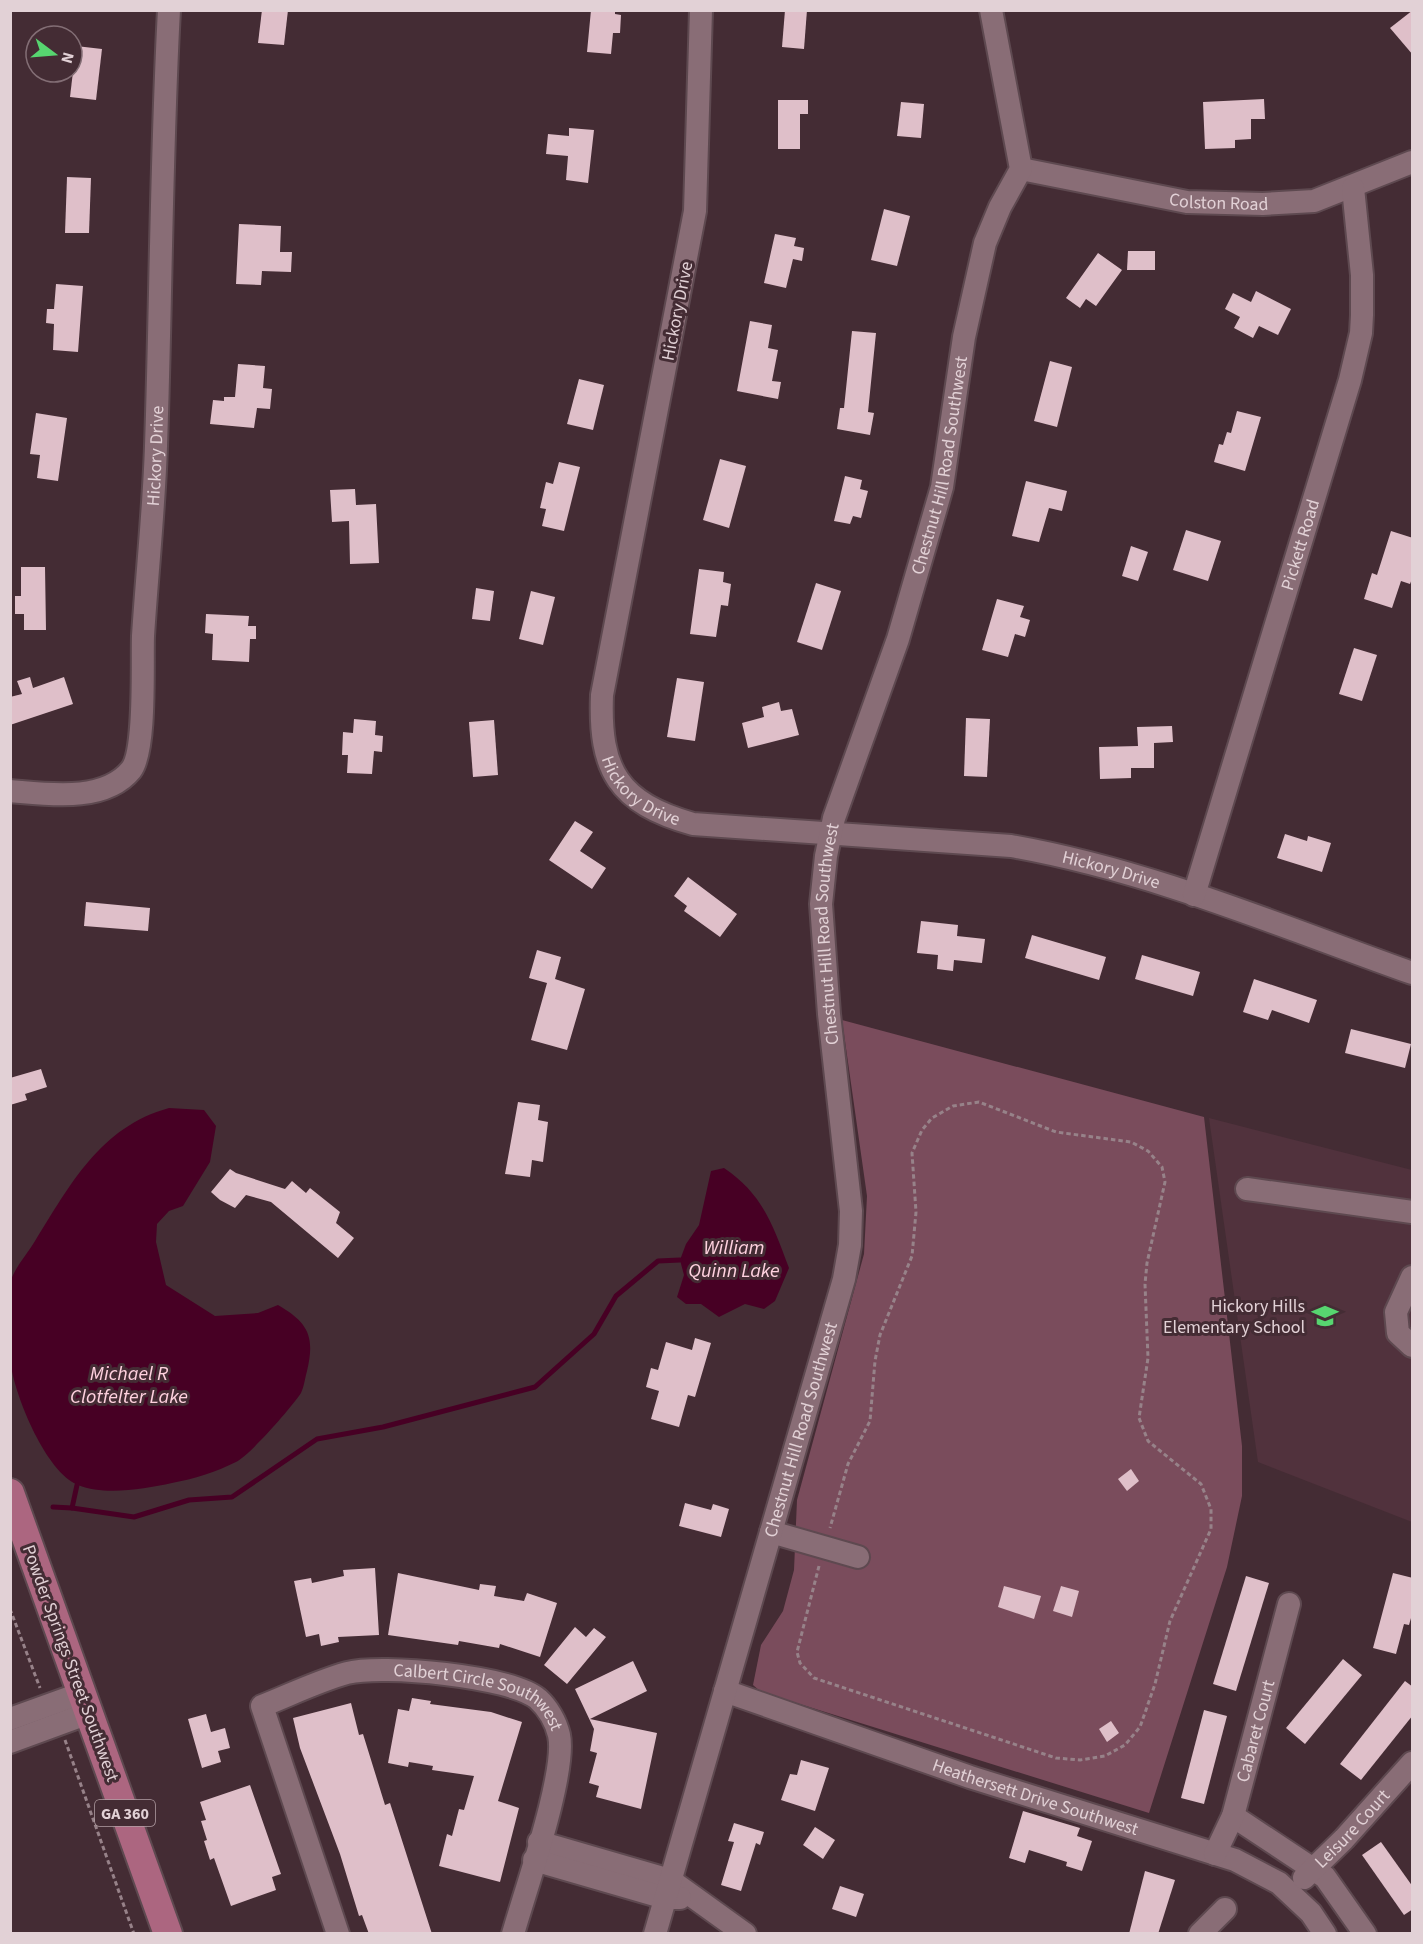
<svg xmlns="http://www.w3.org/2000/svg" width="1423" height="1944" font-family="'Source Sans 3',sans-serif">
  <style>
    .built { fill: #51323d }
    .green { fill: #7a4c5c }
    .water { fill: #470024 }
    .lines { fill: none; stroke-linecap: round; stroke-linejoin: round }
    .stream { stroke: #470024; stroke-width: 5 }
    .building { fill: #dfbfc9 }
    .minor-casing { stroke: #5e4950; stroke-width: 26 }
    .major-casing { stroke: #5e4950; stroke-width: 32 }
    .path { stroke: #978289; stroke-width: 3; stroke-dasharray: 4.5 3; stroke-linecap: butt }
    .minor { stroke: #896d76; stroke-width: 22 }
    .major { stroke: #ac6680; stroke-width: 28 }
    .labels { text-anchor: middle; stroke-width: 6; stroke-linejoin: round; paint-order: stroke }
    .shield { fill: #442c34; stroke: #b3a0a5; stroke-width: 1.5 }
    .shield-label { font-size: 16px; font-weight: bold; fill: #e2d1d6 }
    .street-label { font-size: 18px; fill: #e2d1d6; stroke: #442c34 }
    .poi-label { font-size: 18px; fill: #e2d1d6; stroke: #442c34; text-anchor: end }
    .water-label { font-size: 20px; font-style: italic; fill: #ffd1df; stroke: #442c34 }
  </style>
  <rect width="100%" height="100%" fill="#442c34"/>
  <!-- built -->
  <path class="built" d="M 1209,1118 L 1412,1170 L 1412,1522 L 1258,1462 Z"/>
  <!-- green -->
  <path class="green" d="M 842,1020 L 1204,1117 L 1242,1446 L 1242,1496 L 1227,1567 L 1149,1813 L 761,1692 L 753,1685 L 761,1645 L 783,1611 L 794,1570 L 797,1500 L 864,1254 L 867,1196 Z"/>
  <!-- water -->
  <g class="water">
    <path d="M 169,1108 L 204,1110 L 216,1126 L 210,1162 L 183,1206 L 169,1211 L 157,1224 L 156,1242 L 166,1285 L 215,1316 L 258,1313 L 278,1305 C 309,1323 315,1337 307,1371 C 305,1378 304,1387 301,1393 C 291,1408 251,1454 236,1462 C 216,1472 194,1479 172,1483 C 144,1489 105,1496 78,1485 C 46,1472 16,1398 11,1366 C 8,1347 8,1303 10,1284 C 12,1271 28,1253 35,1241 C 70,1185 100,1127 169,1108 Z"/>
    <path d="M 724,1168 C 763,1194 773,1226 789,1268 L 775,1301 L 764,1309 L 745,1304 L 719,1317 L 701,1304 L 686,1304 L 677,1297 L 684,1275 L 680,1260 L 686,1244 L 699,1225 L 711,1171 Z"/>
  </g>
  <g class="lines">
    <!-- stream -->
    <g class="stream">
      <path d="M 53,1507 L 72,1508 L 77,1485"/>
      <path d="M 72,1508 L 134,1517 L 189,1500 L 232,1497 L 317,1439 L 383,1427 L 535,1387 L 594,1334 L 616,1296 L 658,1261 L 680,1260"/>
    </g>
  </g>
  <!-- building -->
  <g class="building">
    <path d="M 262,10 L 288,10 L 284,45 L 258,43 Z"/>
    <path d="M 591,10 L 615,10 L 615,14 L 621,15 L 620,33 L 613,33 L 611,54 L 587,52 Z"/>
    <path d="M 785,10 L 807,10 L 804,49 L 782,47 Z"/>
    <path d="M 1413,10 L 1413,55 L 1390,28 Z"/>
    <path d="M 76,46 L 102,49 L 96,100 L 70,97 Z"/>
    <path d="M 1264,99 L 1265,119 L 1251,119 L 1251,139 L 1235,140 L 1235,148 L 1205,149 L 1203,102 Z"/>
    <path d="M 778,100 L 808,100 L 808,114 L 800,114 L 800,149 L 778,149 Z"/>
    <path d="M 901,102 L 924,104 L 921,138 L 897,136 Z"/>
    <path d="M 569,128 L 594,130 L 588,183 L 566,180 L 568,156 L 546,154 L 548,134 L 569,136 Z"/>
    <path d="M 67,177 L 91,178 L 89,233 L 65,233 Z"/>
    <path d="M 884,209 L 910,216 L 897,266 L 871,260 Z"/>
    <path d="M 239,224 L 281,226 L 280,252 L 292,252 L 291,272 L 262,271 L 261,285 L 236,284 Z"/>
    <path d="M 775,234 L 796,238 L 794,246 L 804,248 L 802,261 L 793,259 L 786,288 L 764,283 Z"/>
    <path d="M 1128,251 L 1155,251 L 1155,270 L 1127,270 Z"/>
    <path d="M 1098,253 L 1122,270 L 1096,306 L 1086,299 L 1080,308 L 1066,298 Z"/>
    <path d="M 56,284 L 83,286 L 78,352 L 53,350 L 54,324 L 46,323 L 47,309 L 54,309 Z"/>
    <path d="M 1256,291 L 1291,309 L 1278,335 L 1259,326 L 1253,338 L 1234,328 L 1240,317 L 1225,309 L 1233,293 L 1251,302 Z"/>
    <path d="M 750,321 L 772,325 L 768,348 L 778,350 L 772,381 L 781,382 L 778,399 L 737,391 Z"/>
    <path d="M 852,331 L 876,333 L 868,412 L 874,413 L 870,435 L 837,429 L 840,408 L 844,408 Z"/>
    <path d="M 1050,361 L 1072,367 L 1057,427 L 1034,421 Z"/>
    <path d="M 238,364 L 265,366 L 263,388 L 272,389 L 270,409 L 257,408 L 254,428 L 210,424 L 213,400 L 224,401 L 224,397 L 235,397 Z"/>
    <path d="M 579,379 L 604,385 L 593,430 L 567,424 Z"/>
    <path d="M 1237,411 L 1261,417 L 1245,471 L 1214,462 L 1219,444 L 1223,445 L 1227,432 L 1231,433 Z"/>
    <path d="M 36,413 L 67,418 L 58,481 L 37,478 L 40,455 L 30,454 Z"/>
    <path d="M 720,459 L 746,466 L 729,528 L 703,520 Z"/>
    <path d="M 559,462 L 580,467 L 564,531 L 542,526 L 546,509 L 540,508 L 546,482 L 553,484 Z"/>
    <path d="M 845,476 L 862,480 L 860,489 L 868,491 L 861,518 L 853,516 L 850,524 L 834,521 Z"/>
    <path d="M 1026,481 L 1067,491 L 1062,511 L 1049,508 L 1039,542 L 1012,536 Z"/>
    <path d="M 355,489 L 356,505 L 376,504 L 379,563 L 350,564 L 349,521 L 332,522 L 330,490 Z"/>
    <path d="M 1186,530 L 1221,541 L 1208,581 L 1173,570 Z"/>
    <path d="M 1391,531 L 1413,538 L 1413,576 L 1410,584 L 1401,581 L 1392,608 L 1364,599 L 1372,573 L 1377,575 Z"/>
    <path d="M 1131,546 L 1148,552 L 1138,581 L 1122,576 Z"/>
    <path d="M 21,567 L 45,567 L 46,630 L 24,630 L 24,614 L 15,614 L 15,596 L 21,596 Z"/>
    <path d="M 699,569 L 724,572 L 723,582 L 731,584 L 728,606 L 721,605 L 716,637 L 690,634 Z"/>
    <path d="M 816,583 L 841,591 L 822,650 L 797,642 Z"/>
    <path d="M 476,588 L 494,591 L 490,621 L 472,619 Z"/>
    <path d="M 531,591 L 555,597 L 543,645 L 519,639 Z"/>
    <path d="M 997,599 L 1024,606 L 1020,617 L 1030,620 L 1025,637 L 1015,634 L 1008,657 L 982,650 Z"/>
    <path d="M 206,614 L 249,616 L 248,626 L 256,626 L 256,639 L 250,639 L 249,662 L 212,660 L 213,634 L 205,633 Z"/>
    <path d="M 1354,648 L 1377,655 L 1362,701 L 1339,694 Z"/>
    <path d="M 30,677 L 33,688 L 64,677 L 73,704 L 10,725 L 10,697 L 22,694 L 17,681 Z"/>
    <path d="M 677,678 L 704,682 L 695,741 L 667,737 Z"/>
    <path d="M 779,702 L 781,711 L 792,709 L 799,735 L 748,748 L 742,723 L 764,717 L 762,707 Z"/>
    <path d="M 966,718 L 990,719 L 987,777 L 964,776 Z"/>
    <path d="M 354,719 L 376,721 L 375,735 L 383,736 L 382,752 L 374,751 L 372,774 L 347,773 L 348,755 L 342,755 L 343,732 L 353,733 Z"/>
    <path d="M 494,720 L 498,775 L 473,777 L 469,722 Z"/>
    <path d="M 1172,726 L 1173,742 L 1154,743 L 1154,768 L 1131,768 L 1131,778 L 1100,779 L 1099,747 L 1138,746 L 1137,727 Z"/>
    <path d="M 575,821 L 593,832 L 580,851 L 606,868 L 592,889 L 549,860 Z"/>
    <path d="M 1285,834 L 1307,841 L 1308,836 L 1331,843 L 1322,872 L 1277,858 Z"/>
    <path d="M 688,877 L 737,914 L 720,937 L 684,911 L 687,906 L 674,896 Z"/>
    <path d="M 86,902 L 150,908 L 148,931 L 84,926 Z"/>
    <path d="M 921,921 L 958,925 L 957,936 L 985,939 L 982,963 L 954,960 L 953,971 L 937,969 L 938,955 L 917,953 Z"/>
    <path d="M 1032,935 L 1106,957 L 1099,980 L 1025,958 Z"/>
    <path d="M 537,950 L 561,957 L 555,979 L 585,989 L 567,1050 L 531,1040 L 547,983 L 529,978 Z"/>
    <path d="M 1142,955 L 1200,972 L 1193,996 L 1135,979 Z"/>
    <path d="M 1254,979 L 1317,1000 L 1309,1023 L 1272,1010 L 1268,1020 L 1243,1012 Z"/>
    <path d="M 1351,1029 L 1411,1044 L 1405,1068 L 1345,1053 Z"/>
    <path d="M 41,1069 L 47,1087 L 25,1094 L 27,1100 L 10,1105 L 10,1078 Z"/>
    <path d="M 518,1102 L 540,1105 L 538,1120 L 548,1122 L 543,1162 L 532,1160 L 530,1177 L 505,1174 Z"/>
    <path d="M 230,1169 L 236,1173 L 285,1189 L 292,1181 L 306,1193 L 310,1188 L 340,1212 L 336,1223 L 354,1238 L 338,1258 L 271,1202 L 246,1195 L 235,1208 L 220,1200 L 211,1192 Z"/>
    <path d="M 695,1338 L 711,1343 L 695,1397 L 688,1395 L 679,1427 L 651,1419 L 659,1391 L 646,1387 L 651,1368 L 658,1370 L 666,1342 L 692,1350 Z"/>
    <path d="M 1131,1469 L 1139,1481 L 1127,1491 L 1118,1479 Z"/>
    <path d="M 685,1503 L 711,1510 L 713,1504 L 729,1509 L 721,1537 L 679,1526 Z"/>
    <path d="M 375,1568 L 379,1635 L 338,1637 L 339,1642 L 321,1646 L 319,1634 L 306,1637 L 294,1581 L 311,1578 L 312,1583 L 344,1576 L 343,1570 Z"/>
    <path d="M 398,1573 L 479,1590 L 480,1584 L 496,1586 L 494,1596 L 524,1601 L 527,1593 L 557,1603 L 540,1657 L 500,1644 L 499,1648 L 459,1641 L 458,1645 L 388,1635 Z"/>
    <path d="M 1393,1573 L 1413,1578 L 1413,1611 L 1409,1625 L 1404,1624 L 1396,1654 L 1373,1648 Z"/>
    <path d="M 1246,1576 L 1269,1583 L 1236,1691 L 1213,1684 Z"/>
    <path d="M 1004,1586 L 1041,1596 L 1034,1619 L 998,1607 Z"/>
    <path d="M 1061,1586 L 1079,1591 L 1072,1617 L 1053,1611 Z"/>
    <path d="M 575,1627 L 586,1637 L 594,1628 L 606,1637 L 567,1684 L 544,1665 Z"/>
    <path d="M 1343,1659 L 1362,1675 L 1305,1744 L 1286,1728 Z"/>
    <path d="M 633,1661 L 647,1691 L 590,1719 L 657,1733 L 641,1809 L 596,1797 L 599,1786 L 589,1783 L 597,1753 L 590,1751 L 594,1729 L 575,1689 Z"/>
    <path d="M 1405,1681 L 1413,1687 L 1413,1715 L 1361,1780 L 1340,1764 Z"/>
    <path d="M 412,1698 L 431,1701 L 430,1704 L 491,1712 L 522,1722 L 498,1801 L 519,1808 L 500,1882 L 439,1866 L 447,1834 L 452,1836 L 459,1809 L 464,1810 L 474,1776 L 432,1770 L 433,1766 L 409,1762 L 408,1767 L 388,1763 L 398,1709 L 409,1711 Z"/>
    <path d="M 351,1703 L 359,1735 L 363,1734 L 385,1805 L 390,1803 L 432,1934 L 369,1934 L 362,1915 L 359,1916 L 340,1854 L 300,1748 L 293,1718 Z"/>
    <path d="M 1204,1710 L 1227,1716 L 1204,1804 L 1181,1798 Z"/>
    <path d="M 206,1714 L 211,1732 L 225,1728 L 230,1748 L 218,1751 L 221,1762 L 202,1768 L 188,1719 Z"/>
    <path d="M 1111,1721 L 1119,1733 L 1107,1742 L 1099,1729 Z"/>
    <path d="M 801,1760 L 829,1768 L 815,1811 L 781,1800 L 790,1774 L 797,1775 Z"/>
    <path d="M 250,1785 L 281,1874 L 272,1877 L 276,1890 L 231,1906 L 214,1858 L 210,1860 L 204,1841 L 207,1840 L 201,1821 L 206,1820 L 200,1802 Z"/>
    <path d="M 1023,1811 L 1080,1828 L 1077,1836 L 1092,1841 L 1082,1871 L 1066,1866 L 1067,1862 L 1029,1850 L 1025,1863 L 1009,1858 Z"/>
    <path d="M 734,1823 L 764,1832 L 760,1845 L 756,1843 L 741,1891 L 721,1885 L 734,1842 L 728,1841 Z"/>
    <path d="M 815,1827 L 835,1840 L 823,1859 L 803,1845 Z"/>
    <path d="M 1381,1842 L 1413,1887 L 1413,1909 L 1404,1915 L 1362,1855 Z"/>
    <path d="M 1145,1871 L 1175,1880 L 1158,1934 L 1129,1934 Z"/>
    <path d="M 840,1886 L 864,1894 L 856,1917 L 832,1909 Z"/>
  </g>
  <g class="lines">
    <!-- minor casing -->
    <g class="minor-casing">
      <g id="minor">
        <path id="s1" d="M 701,10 L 695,211 L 602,695 C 599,770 618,803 693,824 L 1011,846 C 1149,870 1280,926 1412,973"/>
        <path id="s2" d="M 1021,169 L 1187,202 L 1263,204 L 1314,201 L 1412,162"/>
        <path id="s3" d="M 10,791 C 47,794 104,803 131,770 C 146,751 142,664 143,636 C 147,573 154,509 156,446 C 161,301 161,156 169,10"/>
        <path id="s4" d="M 1194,895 L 1350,380 L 1361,333 L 1362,315 L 1362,275 L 1353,188"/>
        <path d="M 1247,1189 L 1412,1212"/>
        <path d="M 1412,1277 L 1396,1312 L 1398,1333 L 1412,1346"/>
        <path d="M 771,1532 L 858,1557"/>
        <path id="s5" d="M 725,1691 L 970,1777 L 1235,1860 L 1279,1883 L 1311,1913 L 1325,1934"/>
        <path d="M 10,1719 L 82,1693"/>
        <path d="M 10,1742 L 89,1713"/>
        <path d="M 1233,1816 L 1325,1877 L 1365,1934"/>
        <path d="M 539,1842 L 670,1880 L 745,1934"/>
        <path id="s6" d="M 1215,1854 L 1233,1816 L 1289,1604"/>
        <path d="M 534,1860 L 665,1898 L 680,1898"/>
        <path id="s7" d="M 1304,1878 L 1344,1839 L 1412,1763"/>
        <path id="s8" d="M 338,1934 L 262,1706 C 290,1695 318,1681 347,1673 C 382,1664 511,1676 538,1699 C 548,1708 556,1722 559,1735 C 567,1772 525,1891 513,1934"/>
        <path id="s9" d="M 655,1934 L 844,1279 L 850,1245 L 851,1211 L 829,1014 L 821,904 L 826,856 L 834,818 L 898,639 L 942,487 L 964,337 L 985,243 L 1000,207 L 1021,169 L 991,10"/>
        <path d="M 1200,1934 L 1225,1909"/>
      </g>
    </g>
    <!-- major casing -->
    <g class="major-casing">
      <path id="major" d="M 10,1493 L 168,1934"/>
    </g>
    <!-- path -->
    <g class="path">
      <path d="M 819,1566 L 797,1652 L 800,1663 L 814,1678 L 1056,1758 L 1080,1760 L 1105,1756 L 1125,1745 L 1140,1727 L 1155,1684 L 1170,1621 L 1211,1529 L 1211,1509 L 1201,1484 L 1148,1441 L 1139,1418 L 1148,1358 L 1145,1284 L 1147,1263 L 1165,1182 L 1162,1167 L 1148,1151 L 1131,1142 L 1056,1132 L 979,1102 L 953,1106 L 932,1118 L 922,1130 L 912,1153 L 916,1212 L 912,1256 L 880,1335 L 875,1361 L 870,1421 L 848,1464 L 830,1528"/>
      <path d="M 10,1609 L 40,1688"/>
      <path d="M 65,1740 L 134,1934"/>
    </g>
    <!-- minor -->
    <use href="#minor" class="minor"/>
    <!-- major -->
    <use href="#major" class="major"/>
  </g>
  <!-- icons -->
  <defs>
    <g id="school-bare" transform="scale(2.07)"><path d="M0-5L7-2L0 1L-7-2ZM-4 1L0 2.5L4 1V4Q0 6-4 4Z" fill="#57d570" stroke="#442c34" stroke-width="2.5" paint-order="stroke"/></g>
  </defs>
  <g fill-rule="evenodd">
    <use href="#school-bare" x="1325" y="1316"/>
  </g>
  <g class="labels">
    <!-- shield labels -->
    <rect class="shield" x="95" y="1800" width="60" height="26" rx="4.5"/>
    <g class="shield-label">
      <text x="125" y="1819">GA 360</text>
    </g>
    <!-- street labels -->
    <g class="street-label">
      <text dy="6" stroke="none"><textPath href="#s2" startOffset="201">Colston Road</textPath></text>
      <text transform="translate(677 311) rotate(-79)" y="6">Hickory Drive</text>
      <text dy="6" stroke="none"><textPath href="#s3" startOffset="444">Hickory Drive</textPath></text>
      <text dy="6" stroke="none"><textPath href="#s9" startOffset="1515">Chestnut Hill Road Southwest</textPath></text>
      <text dy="6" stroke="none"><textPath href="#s4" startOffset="366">Pickett Road</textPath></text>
      <text dy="6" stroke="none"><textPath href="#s1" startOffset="806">Hickory Drive</textPath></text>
      <text dy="6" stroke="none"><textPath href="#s1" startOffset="1292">Hickory Drive</textPath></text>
      <text dy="6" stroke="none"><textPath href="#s9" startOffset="1029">Chestnut Hill Road Southwest</textPath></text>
      <text dy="6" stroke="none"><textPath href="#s9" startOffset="525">Chestnut Hill Road Southwest</textPath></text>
      <text transform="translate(71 1663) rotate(70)" y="6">Powder Springs Street Southwest</text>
      <text dy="6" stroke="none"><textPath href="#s8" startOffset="471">Calbert Circle Southwest</textPath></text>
      <text dy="6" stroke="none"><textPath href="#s6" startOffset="130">Cabaret Court</textPath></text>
      <text dy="6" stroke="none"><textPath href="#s5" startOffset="328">Heathersett Drive Southwest</textPath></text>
      <text dy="6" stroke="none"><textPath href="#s7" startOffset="69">Leisure Court</textPath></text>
    </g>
    <!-- poi labels -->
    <g class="poi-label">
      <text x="1305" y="1312">Hickory Hills<tspan x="1305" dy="21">Elementary School</tspan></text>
    </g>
    <!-- water labels -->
    <g class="water-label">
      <text x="734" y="1254">William<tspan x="734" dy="23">Quinn Lake</tspan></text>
      <text x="129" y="1380">Michael R<tspan x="129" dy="23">Clotfelter Lake</tspan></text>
    </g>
  </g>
  <!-- border -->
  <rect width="1423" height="1944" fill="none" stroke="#e2d1d6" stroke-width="24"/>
  <!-- north arrow -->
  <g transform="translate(54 54) rotate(106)"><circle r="28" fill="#442c34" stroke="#836e75" stroke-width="1.5"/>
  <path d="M0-4.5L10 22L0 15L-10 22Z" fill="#57d570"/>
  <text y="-9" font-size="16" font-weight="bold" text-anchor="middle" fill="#e2d1d6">N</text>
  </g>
</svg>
